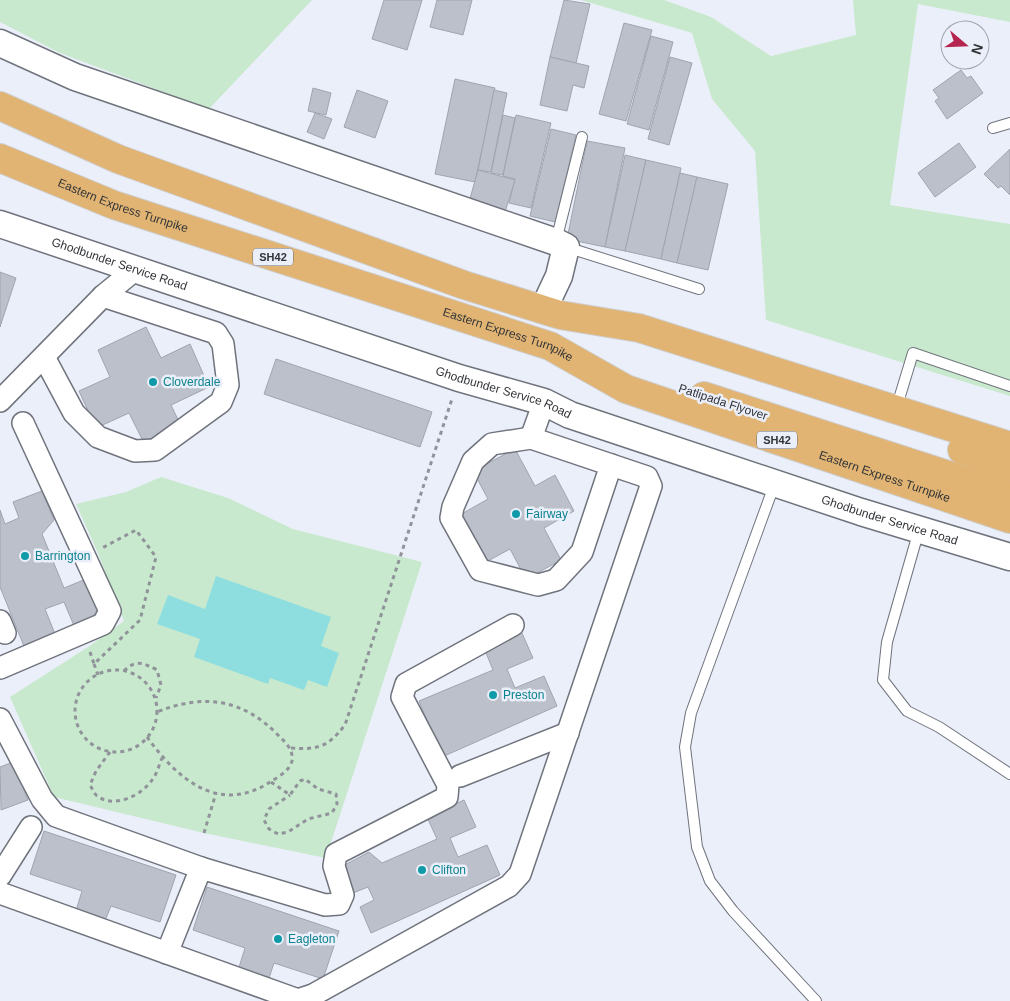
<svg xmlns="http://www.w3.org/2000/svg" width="1010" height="1001" font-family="Arial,sans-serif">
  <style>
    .green { fill: #c8e9cd }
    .water { fill: #8edee0 }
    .building { fill: #bcc0ca; stroke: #a0a4ae }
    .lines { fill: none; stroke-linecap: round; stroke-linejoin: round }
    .service-casing { stroke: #6f737c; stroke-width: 12 }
    .minor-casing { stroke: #6f737c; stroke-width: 24 }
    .tertiary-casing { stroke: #6f737c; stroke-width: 29 }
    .primary-casing { stroke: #cececf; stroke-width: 30 }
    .path { stroke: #90939a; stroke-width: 3; stroke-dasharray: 4 4; stroke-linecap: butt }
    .service { stroke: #fff; stroke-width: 10 }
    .minor { stroke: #fff; stroke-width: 21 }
    .tertiary { stroke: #fff; stroke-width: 26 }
    .primary { stroke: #e1b473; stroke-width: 28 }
    .culture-dot { fill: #0f9aa8; stroke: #ebeffa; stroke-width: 2 }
    .labels { text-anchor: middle; stroke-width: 5; stroke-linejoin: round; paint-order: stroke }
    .shield { fill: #ebeffa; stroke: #6a6c72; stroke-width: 1 }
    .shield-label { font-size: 11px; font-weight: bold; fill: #323438 }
    .street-label { font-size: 12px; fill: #323438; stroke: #ebeffa }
    .culture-label { font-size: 12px; fill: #0d838f; stroke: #ebeffa; text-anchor: start }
  </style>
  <rect width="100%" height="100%" fill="#ebeffa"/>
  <!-- green -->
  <g class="green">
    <path d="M 0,0 L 312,0 L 209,109 L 60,53 L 0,22 Z"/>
    <path d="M 581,0 L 664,0 L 711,17 L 771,56 L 856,35 L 853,0 L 1010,0 L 1010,22 L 918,4 L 890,205 L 1010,224 L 1010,396 L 766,320 L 755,151 L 712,99 L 692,33 Z"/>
    <path d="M 161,477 L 228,498 L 293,529 L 422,562 L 326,858 L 204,833 L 54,797 L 10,697 L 88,647 L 124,621 L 97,551 L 76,504 L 126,492 Z"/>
  </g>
  <!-- water -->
  <path class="water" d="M 216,576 L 331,617 L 321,646 L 339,653 L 327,687 L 308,680 L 304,690 L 270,678 L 268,684 L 194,657 L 200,639 L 157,624 L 168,595 L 205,609 Z"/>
  <!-- building -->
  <g class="building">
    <path d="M 384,0 L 422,0 L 407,50 L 372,39 Z"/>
    <path d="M 437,0 L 472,0 L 463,35 L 430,27 Z"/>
    <path d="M 564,0 L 590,4 L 576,63 L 550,57 Z"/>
    <path d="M 624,23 L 652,30 L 626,121 L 599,114 Z"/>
    <path d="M 651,36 L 673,42 L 649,130 L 627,124 Z"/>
    <path d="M 550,57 L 589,66 L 584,88 L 573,85 L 567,111 L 540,105 Z"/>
    <path d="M 670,57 L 692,63 L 669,145 L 648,139 Z"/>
    <path d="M 961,70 L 967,78 L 971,76 L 983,93 L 947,119 L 935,101 L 939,98 L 933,90 Z"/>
    <path d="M 455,79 L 495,88 L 475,182 L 435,174 Z"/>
    <path d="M 313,88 L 331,93 L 326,115 L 308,111 Z"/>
    <path d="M 357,90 L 388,101 L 375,138 L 344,127 Z"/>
    <path d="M 494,90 L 507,93 L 491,172 L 478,170 Z"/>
    <path d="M 315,113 L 332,119 L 324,139 L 307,132 Z"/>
    <path d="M 503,115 L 515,118 L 503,175 L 491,173 Z"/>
    <path d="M 516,115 L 551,123 L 531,208 L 509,203 L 515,179 L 503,176 Z"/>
    <path d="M 551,129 L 576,135 L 555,222 L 530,216 Z"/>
    <path d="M 587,141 L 625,148 L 605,247 L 567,239 Z"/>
    <path d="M 959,143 L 976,167 L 935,197 L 918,173 Z"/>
    <path d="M 1010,149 L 1010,195 L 1001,186 L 998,188 L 984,174 Z"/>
    <path d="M 625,155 L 646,160 L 625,251 L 605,247 Z"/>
    <path d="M 646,160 L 681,168 L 661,259 L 625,251 Z"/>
    <path d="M 478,170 L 515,180 L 505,212 L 469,202 Z"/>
    <path d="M 680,173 L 697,177 L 677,263 L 661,259 Z"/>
    <path d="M 697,177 L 728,184 L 708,270 L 677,263 Z"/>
    <path d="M 0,272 L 16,278 L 0,327 Z"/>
    <path d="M 146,327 L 161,358 L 190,344 L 209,387 L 171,405 L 181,426 L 144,443 L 129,413 L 96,428 L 79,391 L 110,377 L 98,350 Z"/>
    <path d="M 276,359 L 432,412 L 420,447 L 264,394 Z"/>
    <path d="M 515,449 L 535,486 L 555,475 L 574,511 L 544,528 L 561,560 L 526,579 L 510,549 L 484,563 L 458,516 L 488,499 L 473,471 Z"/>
    <path d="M 42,491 L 54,520 L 42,534 L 64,588 L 86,579 L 102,617 L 75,628 L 64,602 L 45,609 L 57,639 L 26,651 L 0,587 L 0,510 L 5,524 L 19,518 L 13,502 Z"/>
    <path d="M 521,631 L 533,658 L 507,669 L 515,688 L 544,676 L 557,706 L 442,757 L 419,701 L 493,670 L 484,648 Z"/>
    <path d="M 13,762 L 28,800 L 1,810 L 0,767 Z"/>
    <path d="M 464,800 L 476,827 L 450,838 L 458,857 L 487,845 L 500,875 L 371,933 L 360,907 L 374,900 L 368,887 L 353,893 L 343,866 L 369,852 L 382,863 L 437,839 L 427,817 Z"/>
    <path d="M 44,831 L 176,875 L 160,922 L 111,906 L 104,923 L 75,914 L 82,891 L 30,874 Z"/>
    <path d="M 207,887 L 339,931 L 323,979 L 274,963 L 266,987 L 236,977 L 245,948 L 193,930 Z"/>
  </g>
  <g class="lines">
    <!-- service casing -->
    <g class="service-casing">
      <g id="service">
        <path d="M 993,128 L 1010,123"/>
        <path d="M 556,241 L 582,137"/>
        <path d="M 566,247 L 699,289"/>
        <path d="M 896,409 L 913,353 L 1010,386"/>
        <path d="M 775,483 L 691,713 L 685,747 L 697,847 L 710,881 L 733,911 L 816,1001"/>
        <path d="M 919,530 L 887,642 L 883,680 L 907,711 L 939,727 L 1010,774"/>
      </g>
    </g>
    <!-- minor casing -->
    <g class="minor-casing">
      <g id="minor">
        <path d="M 44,357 L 74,413 L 98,437 L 135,451 L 155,450 L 221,402 L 228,385 L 223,344 L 216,333 L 103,296"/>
        <path d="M 0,401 L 103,296 L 136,269"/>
        <path d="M 531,438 L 492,444 L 473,461 L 453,507 L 451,518 L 480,570 L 538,585 L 556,580 L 582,552 L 611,465"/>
        <path d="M 0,621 L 5,633"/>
        <path d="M 0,668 L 103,624 L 110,611 L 23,423"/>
        <path d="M 0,719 L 42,799 L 56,816 L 201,868"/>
        <path d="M 460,776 L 568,733"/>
        <path d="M 0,876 L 31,827"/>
        <path d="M 0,893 L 298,1000 L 313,995 L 509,886 L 520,874 L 651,486 L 647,477 L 531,438 L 544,402"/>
        <path d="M 167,953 L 201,868 L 325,905 L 339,904 L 343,895 L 334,866 L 336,854 L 447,797 L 448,785 L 402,697 L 406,684 L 513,625"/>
      </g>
    </g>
    <!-- tertiary casing -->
    <g class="tertiary-casing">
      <g id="tertiary">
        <path d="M 0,43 L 75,77 L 556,242 L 566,247 L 559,276 L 543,310"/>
        <path id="s1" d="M 0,224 L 459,378 L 544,402 L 570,415 L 861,512 L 1010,557"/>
      </g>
    </g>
    <!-- primary casing -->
    <g class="primary-casing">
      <g id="primary">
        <path d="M 0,106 L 118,159 L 464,285 L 560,315 L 639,328 L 1010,446"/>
        <path id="s2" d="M 0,158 L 114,205 L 550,346 L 626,389 L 1010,519"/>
        <path d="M 704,396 L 1010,495"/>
        <path d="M 962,450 L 1010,466"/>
      </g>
    </g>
    <!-- path -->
    <g class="path">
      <path d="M 90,652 L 94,664 L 140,620 L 156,557 L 136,530 L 102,548"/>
      <path d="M 94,664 L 98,675"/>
      <circle cx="116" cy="711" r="41"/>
      <path d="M 124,671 C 136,659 144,663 157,670 L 161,685 L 156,698"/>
      <path d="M 147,737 C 176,777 216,814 267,784 C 276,778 289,772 292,761 C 294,750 285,742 278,735 C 243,699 204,693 157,712"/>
      <path d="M 291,748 C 318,750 328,747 345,725 L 452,399"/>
      <path d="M 110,752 L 96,771 L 90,785 C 92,788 94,793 96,795 C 113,810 142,795 152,780 C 157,774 159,765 162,758"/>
      <path d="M 271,782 L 290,795 L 300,781 L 305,779 L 318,789 L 336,794 L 337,804 L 332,813 L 308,819 L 288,832 L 278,834 L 269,829 L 264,820 L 269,809 L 290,795"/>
      <path d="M 204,833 L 216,793"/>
    </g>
    <!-- service -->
    <use href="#service" class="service"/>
    <!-- minor -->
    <use href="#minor" class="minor"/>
    <!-- tertiary -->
    <use href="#tertiary" class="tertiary"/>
    <!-- primary -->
    <use href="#primary" class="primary"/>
  </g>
  <!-- markers -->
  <g class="culture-dot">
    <circle cx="153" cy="382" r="5"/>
    <circle cx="516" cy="514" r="5"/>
    <circle cx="25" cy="556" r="5"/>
    <circle cx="493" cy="695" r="5"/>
    <circle cx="422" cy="870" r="5"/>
    <circle cx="278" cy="939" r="5"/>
  </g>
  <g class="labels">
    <!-- shield labels -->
    <g class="shield">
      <rect x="253" y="248.5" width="40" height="17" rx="4"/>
      <rect x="757" y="431.5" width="40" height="17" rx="4"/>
    </g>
    <g class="shield-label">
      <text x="273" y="261">SH42</text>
      <text x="777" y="444">SH42</text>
    </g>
    <!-- street labels -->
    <g class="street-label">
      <text dy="4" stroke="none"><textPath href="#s2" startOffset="132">Eastern Express Turnpike</textPath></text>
      <text dy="4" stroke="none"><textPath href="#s1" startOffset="126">Ghodbunder Service Road</textPath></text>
      <text dy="4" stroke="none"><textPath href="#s2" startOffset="538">Eastern Express Turnpike</textPath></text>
      <text dy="4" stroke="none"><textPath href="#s1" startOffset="531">Ghodbunder Service Road</textPath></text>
      <text transform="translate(723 402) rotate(18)" y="4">Patlipada Flyover</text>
      <text dy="4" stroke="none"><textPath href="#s2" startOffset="942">Eastern Express Turnpike</textPath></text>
      <text dy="4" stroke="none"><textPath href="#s1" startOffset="938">Ghodbunder Service Road</textPath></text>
    </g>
    <!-- culture labels -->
    <g class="culture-label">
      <text x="163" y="386">Cloverdale</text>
      <text x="526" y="518">Fairway</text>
      <text x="35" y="560">Barrington</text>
      <text x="503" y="699">Preston</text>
      <text x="432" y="874">Clifton</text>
      <text x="288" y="943">Eagleton</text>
    </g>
  </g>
  <!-- north arrow -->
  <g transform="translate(965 45) rotate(109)"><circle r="24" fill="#ebeffa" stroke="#a1a4ac"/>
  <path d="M0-4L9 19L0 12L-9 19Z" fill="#b6254f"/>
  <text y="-8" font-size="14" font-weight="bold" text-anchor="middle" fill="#323438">N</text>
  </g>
</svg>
